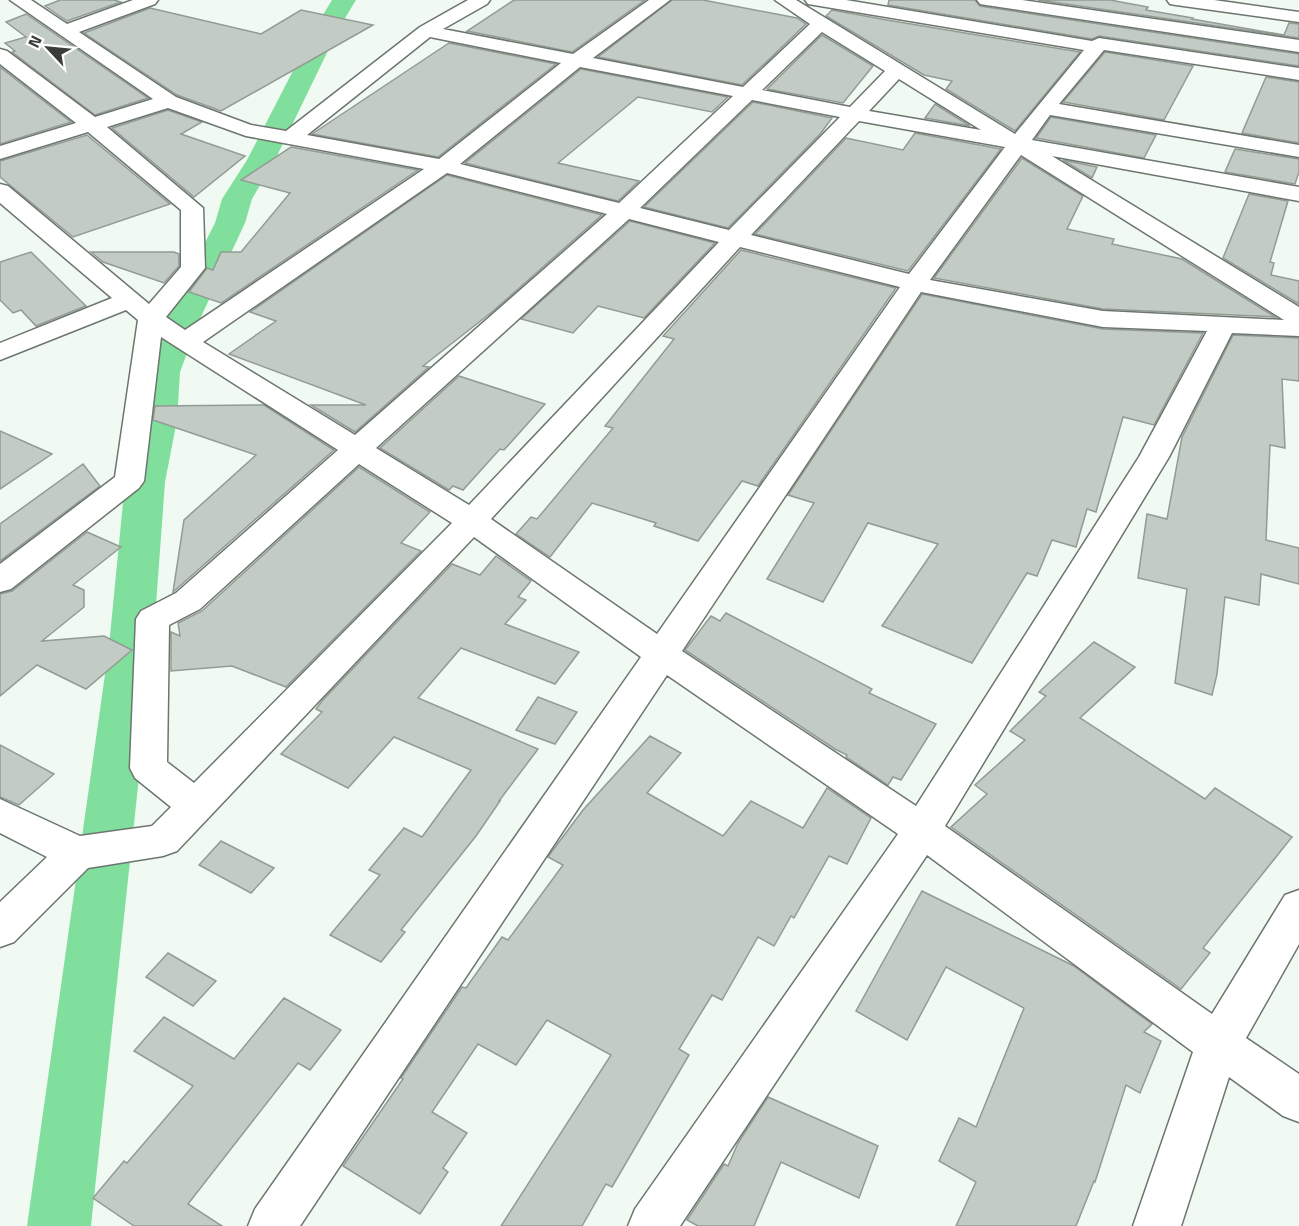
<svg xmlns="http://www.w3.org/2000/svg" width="1299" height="1226" font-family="'Titillium Web',sans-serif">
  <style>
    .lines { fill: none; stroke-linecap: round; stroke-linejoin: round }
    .canal { fill: #81df9d; fill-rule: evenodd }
    .building { fill: #c2ccc4; stroke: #929b94; stroke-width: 1.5 }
    .minor-casing { stroke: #6d756f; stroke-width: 3 }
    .minor { fill: #fff; fill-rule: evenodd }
  </style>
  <rect width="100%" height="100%" fill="#f0faf2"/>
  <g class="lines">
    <!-- canal -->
    <path class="canal" d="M 332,0 L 356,0 L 339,28 L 275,160 L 252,199 L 245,223 L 199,321 L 180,372 L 177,420 L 165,482 L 153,646 L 91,1226 L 27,1226 L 109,646 L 125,482 L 139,420 L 144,372 L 165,321 L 215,223 L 222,199 L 247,160 L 315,28 Z"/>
  </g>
  <!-- building -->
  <g class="building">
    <path d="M 60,0 L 114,0 L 121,2 L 67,21 L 45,6 Z"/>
    <path d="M 514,0 L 645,0 L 572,52 L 467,31 Z"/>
    <path d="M 672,0 L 703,0 L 797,18 L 806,24 L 742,85 L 598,57 Z"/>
    <path d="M 889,0 L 975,0 L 980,6 L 1299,54 L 1299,66 L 1099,36 L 1092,39 L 888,5 Z"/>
    <path d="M 1038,0 L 1110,0 L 1148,7 L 1146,10 L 1193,18 L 1192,19 L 1284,35 L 1289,23 L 1299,24 L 1299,38 Z"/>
    <path d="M 150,8 L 261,34 L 301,10 L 373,25 L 221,111 L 177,95 L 84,33 Z"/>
    <path d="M 832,10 L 887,20 L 1080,52 L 1015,131 L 946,89 L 952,81 L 924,75 L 826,16 Z"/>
    <path d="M 26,14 L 148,98 L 95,115 L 12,52 L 15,51 L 5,43 L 26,37 L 6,22 Z"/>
    <path d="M 822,35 L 873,66 L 843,103 L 767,89 Z"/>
    <path d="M 449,43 L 556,64 L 438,157 L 312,134 Z"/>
    <path d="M 1105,52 L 1193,66 L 1164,120 L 1063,102 Z"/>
    <path d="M 0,67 L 71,122 L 0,144 Z"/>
    <path d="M 581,69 L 728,97 L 712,112 L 638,97 L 558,163 L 639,181 L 618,201 L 465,163 Z"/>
    <path d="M 1266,77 L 1299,82 L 1299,143 L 1242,133 Z"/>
    <path d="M 753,102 L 832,118 L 821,133 L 728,228 L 644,207 Z"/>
    <path d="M 935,104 L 970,126 L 925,118 Z"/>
    <path d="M 168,110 L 202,122 L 181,134 L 245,156 L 194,197 L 112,128 Z"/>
    <path d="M 1051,117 L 1156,135 L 1144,158 L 1036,138 Z"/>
    <path d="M 915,133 L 1001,149 L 908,271 L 755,234 L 846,138 L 903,150 Z"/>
    <path d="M 87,135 L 170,204 L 73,237 L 0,177 L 0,161 Z"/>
    <path d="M 291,147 L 418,170 L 221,303 L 189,292 L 207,268 L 213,270 L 221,252 L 241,252 L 290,193 L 241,180 Z"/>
    <path d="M 1235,149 L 1299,159 L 1299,172 L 1295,184 L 1225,172 Z"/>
    <path d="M 1022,158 L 1083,196 L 1067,229 L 1114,239 L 1112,244 L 1182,259 L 1275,317 L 1103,309 L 934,278 Z"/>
    <path d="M 1063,160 L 1097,167 L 1092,178 Z"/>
    <path d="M 447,175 L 602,215 L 492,312 L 423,366 L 429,367 L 355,432 L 311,405 L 366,405 L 229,354 L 276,321 L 250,312 Z"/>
    <path d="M 1249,194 L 1288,201 L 1270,262 L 1274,263 L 1271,275 L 1299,281 L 1299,304 L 1223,258 Z"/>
    <path d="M 630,221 L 715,243 L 644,318 L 598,306 L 573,333 L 521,319 Z"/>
    <path d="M 741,250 L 896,288 L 758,486 L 742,481 L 698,541 L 654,526 L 656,523 L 592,503 L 550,557 L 516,534 L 531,517 L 537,519 L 613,428 L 605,426 L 674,339 L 663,336 Z"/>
    <path d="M 31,252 L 86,306 L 36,326 L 21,310 L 13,313 L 0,300 L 0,262 Z"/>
    <path d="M 91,252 L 174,252 L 179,254 L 179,266 L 164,283 L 103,262 Z"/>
    <path d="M 922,294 L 1103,329 L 1203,333 L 1154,425 L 1123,417 L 1096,512 L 1087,509 L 1076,547 L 1052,540 L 1037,576 L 1027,573 L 972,663 L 882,626 L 938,544 L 868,523 L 823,602 L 767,579 L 814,503 L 788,495 Z"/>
    <path d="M 1233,335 L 1299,338 L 1299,381 L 1282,379 L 1285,448 L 1270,445 L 1266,540 L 1299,548 L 1299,584 L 1261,574 L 1259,605 L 1225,597 L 1217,674 L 1212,695 L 1175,683 L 1187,589 L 1138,578 L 1147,514 L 1167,519 L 1182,437 Z"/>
    <path d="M 459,376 L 545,404 L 504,450 L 500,449 L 463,490 L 453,486 L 449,490 L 380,448 Z"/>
    <path d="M 264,405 L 334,450 L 173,592 L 184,520 L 256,455 L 153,420 L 155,406 Z"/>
    <path d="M 0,431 L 52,454 L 0,489 Z"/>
    <path d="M 83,464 L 100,486 L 0,561 L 0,524 Z"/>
    <path d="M 359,467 L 430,512 L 401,543 L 421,551 L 286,687 L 232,666 L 171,671 L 171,632 L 180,636 L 178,623 L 202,611 Z"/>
    <path d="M 87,532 L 121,547 L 73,585 L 84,590 L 84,607 L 42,641 L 104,636 L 132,650 L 86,689 L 37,665 L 0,696 L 0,594 L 12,591 Z"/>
    <path d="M 496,556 L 531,581 L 518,597 L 526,600 L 505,624 L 579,652 L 555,684 L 461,648 L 418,698 L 538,749 L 499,801 L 500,801 L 476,836 L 401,930 L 405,932 L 381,962 L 330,935 L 380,875 L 369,870 L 404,828 L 422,837 L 471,770 L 394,737 L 348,788 L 281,754 L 322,712 L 316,709 L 322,701 L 452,564 L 480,575 Z"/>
    <path d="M 726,613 L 872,689 L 869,693 L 936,724 L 901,780 L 893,777 L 888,785 L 846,757 L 847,755 L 835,749 L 685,650 L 711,616 L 720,621 Z"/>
    <path d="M 1094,642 L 1135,667 L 1080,718 L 1205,799 L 1215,788 L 1292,837 L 1203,948 L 1210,953 L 1181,989 L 951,827 L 987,794 L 975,785 L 1025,740 L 1010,731 L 1046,696 L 1039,692 Z"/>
    <path d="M 538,697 L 577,712 L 555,744 L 516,730 Z"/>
    <path d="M 650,736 L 681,753 L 647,793 L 723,836 L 751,801 L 803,828 L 827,788 L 871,818 L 847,864 L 829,856 L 794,918 L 791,916 L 774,946 L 758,937 L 722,1000 L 712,995 L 679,1049 L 689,1055 L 612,1187 L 606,1184 L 582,1226 L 501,1226 L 611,1055 L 547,1020 L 516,1065 L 478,1044 L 432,1112 L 467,1133 L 443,1168 L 448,1172 L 420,1214 L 343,1166 L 403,1079 L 401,1078 L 462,987 L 466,988 L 502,937 L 508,940 L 563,865 L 548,857 L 550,854 L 583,810 Z"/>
    <path d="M 0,745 L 54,774 L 19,805 L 0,797 Z"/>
    <path d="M 221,841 L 274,868 L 251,893 L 199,865 Z"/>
    <path d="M 922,891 L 1074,966 L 1152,1024 L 1144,1032 L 1161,1041 L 1140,1093 L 1126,1085 L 1095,1182 L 1094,1181 L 1076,1226 L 956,1226 L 976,1182 L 939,1161 L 959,1118 L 976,1127 L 1024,1008 L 946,967 L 907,1040 L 856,1011 Z"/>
    <path d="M 168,953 L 216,981 L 193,1006 L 146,977 Z"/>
    <path d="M 284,998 L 341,1030 L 310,1070 L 298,1063 L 188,1204 L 222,1226 L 134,1226 L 93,1198 L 124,1161 L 127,1163 L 193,1086 L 134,1051 L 164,1017 L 234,1059 Z"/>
    <path d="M 768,1097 L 878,1146 L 859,1198 L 781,1162 L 754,1226 L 698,1226 L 687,1220 L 724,1164 L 728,1166 L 738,1143 Z"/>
  </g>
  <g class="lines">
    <!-- minor casing -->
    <g class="minor-casing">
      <g id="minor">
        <path d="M 10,0 L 31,0 L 67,24 L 133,0 L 158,0 L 155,4 L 79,32 L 176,97 L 251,125 L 286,131 L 420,27 L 468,0 L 490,0 L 487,4 L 443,29 L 573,54 L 649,0 L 670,0 L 593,58 L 743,87 L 810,24 L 775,0 L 796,0 L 1015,134 L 1084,50 L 808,4 L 805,0 L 846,0 L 1092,41 L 1099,38 L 1299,68 L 1299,80 L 1104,50 L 1059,104 L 1299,145 L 1299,157 L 1050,115 L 1032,140 L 1299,187 L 1299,201 L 1052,156 L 1299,307 L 1299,336 L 1232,333 L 1169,457 L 945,826 L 1212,1014 L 1285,895 L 1299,890 L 1299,944 L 1246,1038 L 1299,1074 L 1299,1122 L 1283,1116 L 1229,1077 L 1181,1226 L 1133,1226 L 1193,1052 L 927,855 L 680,1226 L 628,1226 L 635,1209 L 898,834 L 667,675 L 300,1226 L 248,1226 L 255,1209 L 641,657 L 474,537 L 177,851 L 163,856 L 88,868 L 14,942 L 0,947 L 0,902 L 47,857 L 0,833 L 0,799 L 80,836 L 152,826 L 171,807 L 135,778 L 130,768 L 136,619 L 141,611 L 176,593 L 338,450 L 161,337 L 144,481 L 139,488 L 11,589 L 0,592 L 0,564 L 115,477 L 138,320 L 126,310 L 0,360 L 0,343 L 112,298 L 0,203 L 0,184 L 8,186 L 149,304 L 181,267 L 181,210 L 88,132 L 0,159 L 0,146 L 76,123 L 0,64 L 0,49 L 7,51 L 95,117 L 153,99 ZM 822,32 L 885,71 L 850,107 L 762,90 ZM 430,37 L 561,63 L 439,159 L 307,135 ZM 580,67 L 733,96 L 619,203 L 460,164 ZM 899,79 L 981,130 L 869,111 ZM 752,100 L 840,117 L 729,230 L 640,208 ZM 168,108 L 246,136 L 424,169 L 185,330 L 166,317 L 205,268 L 203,208 L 107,127 ZM 859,121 L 1005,147 L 909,274 L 751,235 ZM 1021,155 L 1284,320 L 1103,311 L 930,280 ZM 447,173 L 607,214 L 355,435 L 203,342 ZM 629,219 L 719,242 L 469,505 L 376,448 ZM 740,247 L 900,287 L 657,634 L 491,519 ZM 921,292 L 1103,327 L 1207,331 L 1139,457 L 916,806 L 682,651 ZM 359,464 L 452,523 L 194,783 L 167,762 L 169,625 L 200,609 Z"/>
        <path d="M 977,0 L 1022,0 L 1299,40 L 1299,52 L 986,5 L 980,4 Z"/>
        <path d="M 1167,0 L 1214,0 L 1299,12 L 1299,22 L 1176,5 L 1170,4 Z"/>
      </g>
    </g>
    <!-- minor -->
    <use href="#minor" class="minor"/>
  </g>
  <!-- north arrow -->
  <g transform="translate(48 48) rotate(296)" stroke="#ffffff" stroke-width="4.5" paint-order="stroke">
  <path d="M0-4.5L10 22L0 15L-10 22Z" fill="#393d3a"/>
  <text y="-9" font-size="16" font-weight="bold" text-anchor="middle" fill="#393d3a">N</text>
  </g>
</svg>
